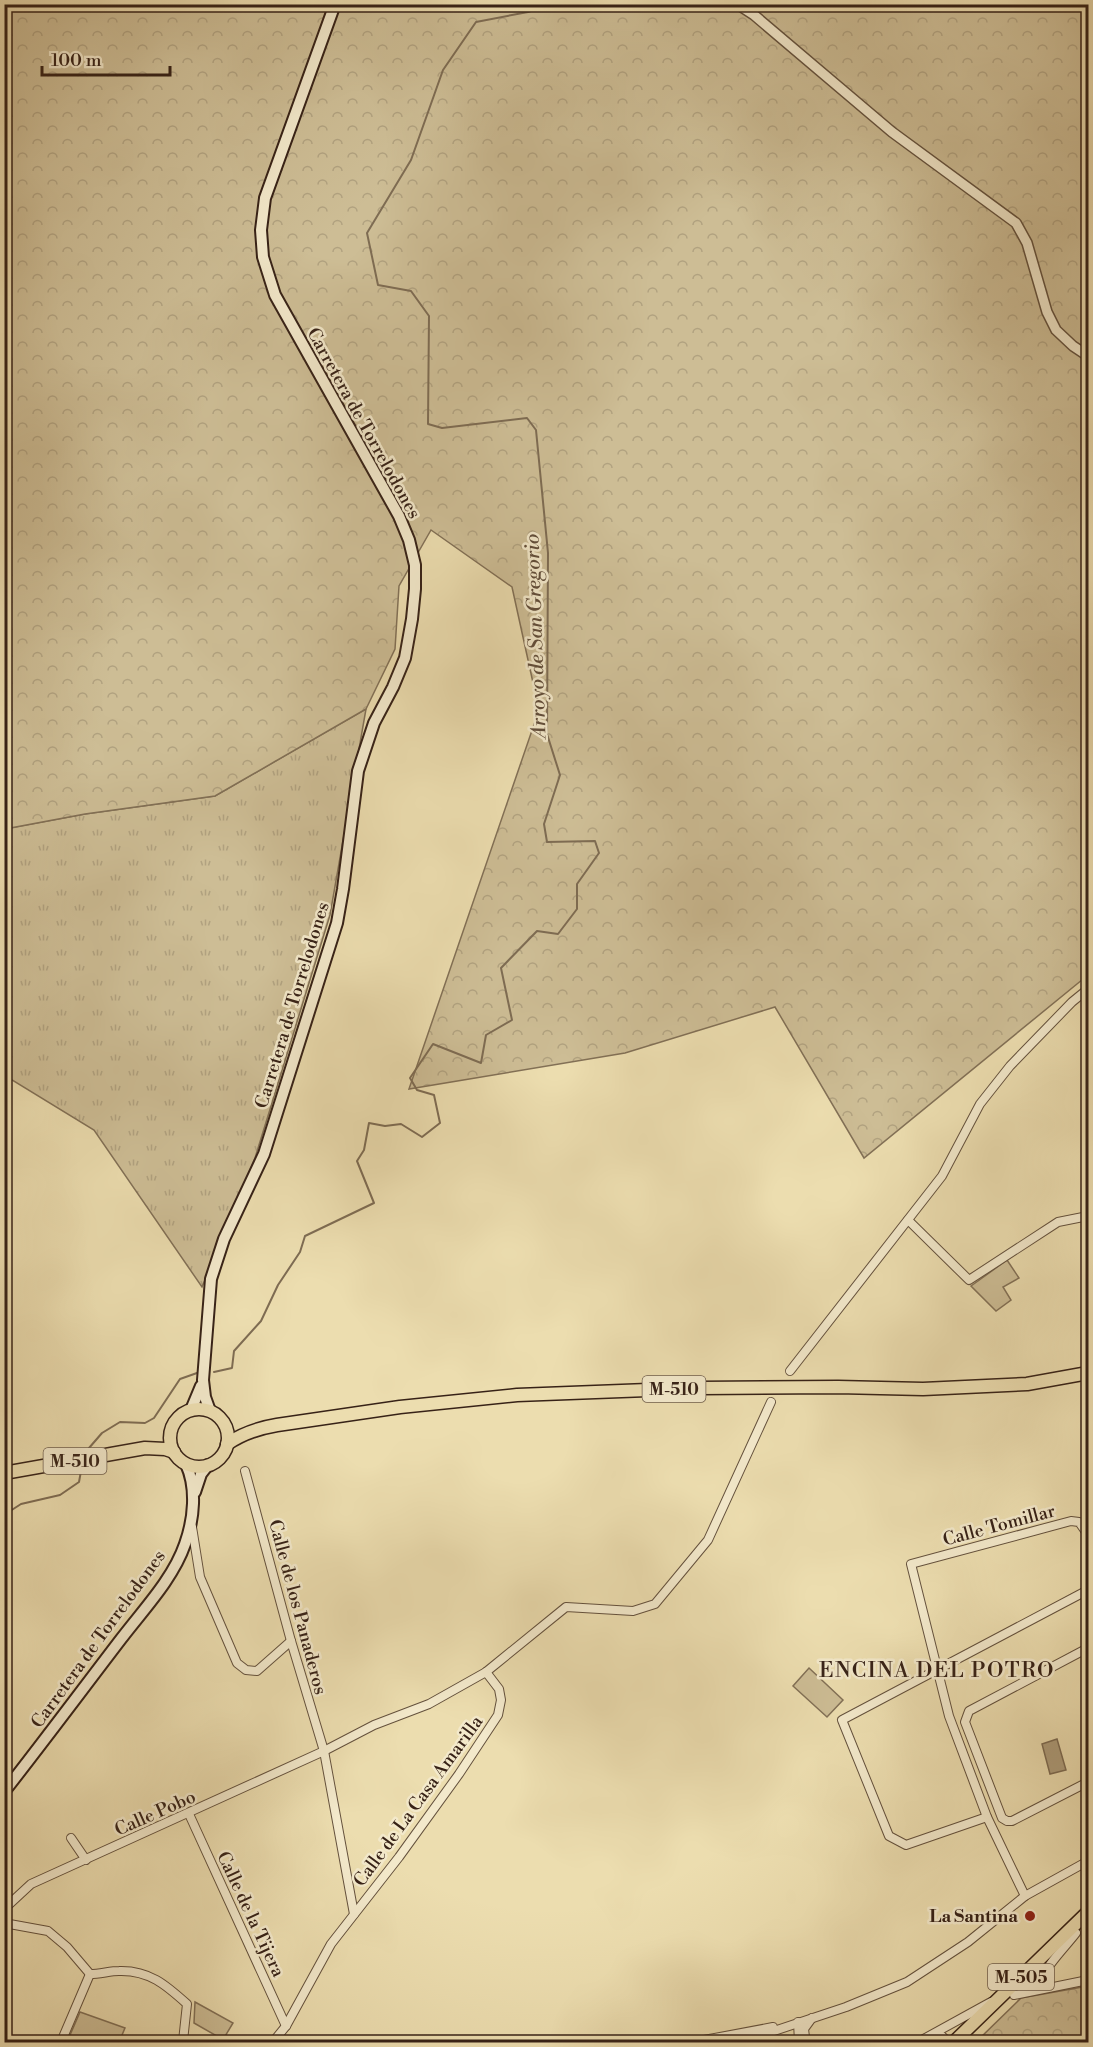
<svg xmlns="http://www.w3.org/2000/svg" width="1093" height="2047" font-family="'Libre Bodoni',serif">
  <style>
    .grass { fill: url(#grass-tufts); stroke: #827056; stroke-width: 1.5 }
    .forest { fill: url(#forest-crowns); stroke: #827056; stroke-width: 1.5 }
    .pitch { fill: #cdbd95; stroke: #827056; stroke-width: 1.5 }
    .water { fill: #ae9d7b; stroke: #7e6c53; stroke-width: 1.5 }
    .lines { fill: none; stroke-linecap: round; stroke-linejoin: round }
    .stream { stroke: #7e6c53; stroke-width: 2 }
    .minor-casing { stroke: #64513d; stroke-width: 10 }
    .tertiary-casing { stroke: #64513d; stroke-width: 12 }
    .secondary-casing { stroke: #372217; stroke-width: 14 }
    .primary-casing { stroke: #372217; stroke-width: 15 }
    .trunk-casing { stroke: #372217; stroke-width: 15 }
    .minor { stroke: #f3e9cb; stroke-width: 8 }
    .tertiary { stroke: #f3e9cb; stroke-width: 9 }
    .secondary { stroke: #f3e9cb; stroke-width: 10 }
    .primary { stroke: #ecddaf; stroke-width: 12 }
    .trunk { stroke: #ecddaf; stroke-width: 12 }
    .poi-dot { fill: #8f2418; stroke: #f3e9cb; stroke-width: 2 }
    .labels { text-anchor: middle; stroke-width: 5; stroke-linejoin: round; paint-order: stroke }
    .shield { fill: #f3e9cb; stroke: #6f5e4d; stroke-width: 1.5 }
    .shield-label { font-size: 16px; font-weight: bold; fill: #372217 }
    .street-label { font-size: 18px; fill: #372217; stroke: #f3e9cb }
    .poi-label { font-size: 18px; font-weight: bold; fill: #372217; stroke: #f3e9cb; text-anchor: end }
    .water-label { font-size: 20px; font-style: italic; fill: #614d3a; stroke: #f3e9cb }
    .quarter-label { font-size: 21px; letter-spacing: 1.5px; fill: #372217; stroke: #f3e9cb }
  </style>
  <defs>
    <pattern id="grass-tufts" width="24" height="20" patternUnits="userSpaceOnUse" patternTransform="scale(1.5)"><rect width="24" height="20" fill="#cdbd95"/><path d="M3 7l-1-3M5 7V3M7 7l1-3M15 17l-1-3M17 17v-4M19 17l1-3" fill="none" stroke="#b1a280"/></pattern>
    <pattern id="forest-crowns" width="20" height="18" patternUnits="userSpaceOnUse" patternTransform="scale(1.5)"><rect width="20" height="18" fill="#cdbd95"/><path d="M2 6a3 3 0 1 1 6 0M12 15a3 3 0 1 1 6 0" fill="none" stroke="#b1a280"/></pattern>
  </defs>
  <rect width="100%" height="100%" fill="#ecddaf"/>
  <filter id="stains"><feTurbulence type="fractalNoise" baseFrequency=".00333" numOctaves="4"/><feColorMatrix values="0 0 0 0 .2 0 0 0 0 .09 0 0 0 0 .02 0 0 0 .5 -.17"/></filter>
  <radialGradient id="worn" r=".72"><stop offset=".6" stop-color="#630" stop-opacity="0"/><stop offset="1" stop-color="#630" stop-opacity=".3"/></radialGradient>
  <!-- grass -->
  <path class="grass" d="M 366,709 L 330,915 L 255,1158 L 202,1287 L 94,1130 L 12,1080 L 5,1071 L 4,829 L 85,814 L 215,796 Z"/>
  <!-- forest -->
  <g class="forest">
    <path d="M 5,5 L 1088,5 L 1088,975 L 864,1158 L 775,1007 L 625,1053 L 409,1089 L 539,710 L 512,587 L 431,530 L 399,586 L 395,649 L 366,709 L 215,796 L 85,814 L 5,829 Z"/>
    <path d="M 1088,1986 L 1088,2042 L 976,2042 L 1021,1998 Z"/>
  </g>
  <!-- pitch -->
  <g class="pitch">
    <path d="M 1007,1260 L 1019,1278 L 1003,1287 L 1011,1300 L 996,1311 L 971,1286 Z"/>
    <path d="M 809,1668 L 843,1700 L 827,1717 L 793,1686 Z"/>
    <path d="M 195,2002 L 233,2023 L 224,2038 L 222,2039 L 194,2023 Z"/>
    <path d="M 80,2012 L 125,2028 L 119,2042 L 89,2042 L 70,2035 Z"/>
  </g>
  <!-- water -->
  <path class="water" d="M 1057,1739 L 1066,1770 L 1050,1774 L 1042,1744 Z"/>
  <g class="lines">
    <!-- stream -->
    <g class="stream">
      <path d="M 214,1372 L 232,1368 L 234,1351 L 261,1321 L 278,1285 L 300,1252 L 305,1236 L 374,1203 L 357,1161 L 364,1150 L 369,1123 L 385,1126 L 401,1124 L 422,1137 L 440,1123 L 434,1095 L 417,1090 L 410,1078 L 433,1044 L 481,1063 L 486,1035 L 512,1020 L 501,968 L 537,931 L 558,934 L 577,909 L 577,884 L 599,853 L 595,841 L 547,842 L 544,824 L 560,775 L 547,734 L 548,553 L 536,430 L 527,418 L 442,428 L 428,424 L 429,316 L 411,291 L 378,285 L 367,233 L 411,160 L 443,70 L 476,22 L 528,12 L 551,4"/>
      <path d="M 89,1448 L 102,1433 L 120,1422 L 145,1423 L 154,1418 L 180,1379 L 197,1373"/>
      <path d="M 4,1515 L 21,1504 L 60,1495 L 79,1482 L 81,1471"/>
    </g>
    <!-- minor casing -->
    <g class="minor-casing">
      <g id="minor">
        <path d="M 908,1220 L 969,1280 L 1058,1222 L 1088,1216"/>
        <path d="M 790,1371 L 942,1176 L 980,1104 L 1010,1066 L 1072,1002 L 1088,989"/>
        <path d="M 245,1471 L 291,1641 L 324,1751 L 354,1914"/>
        <path d="M 192,1527 L 200,1577 L 237,1663 L 246,1670 L 257,1671 L 291,1641"/>
        <path d="M 1088,1648 L 969,1711 L 965,1722 L 1002,1818 L 1007,1821 L 1012,1821 L 1088,1782"/>
        <path d="M 189,1814 L 286,2026"/>
        <path d="M 987,1817 L 906,1845 L 889,1836 L 842,1720 L 1088,1590"/>
        <path d="M 71,1838 L 86,1860"/>
        <path d="M 1025,1896 L 987,1817 L 949,1716 L 911,1564 L 1071,1521 L 1079,1522 L 1088,1535"/>
        <path d="M 4,1909 L 31,1884 L 324,1751 L 374,1725 L 429,1704 L 486,1672 L 566,1607 L 633,1611 L 655,1604 L 708,1540 L 771,1402"/>
        <path d="M 4,1923 L 48,1931 L 67,1947 L 90,1974 C 100,1974 110,1971 119,1971 C 149,1970 166,1985 187,2004 L 183,2041"/>
        <path d="M 1051,1987 L 1043,1978 C 1044,1968 1068,1944 1076,1933"/>
        <path d="M 1014,1995 L 1088,1980"/>
        <path d="M 798,2022 L 799,2042"/>
        <path d="M 932,2037 L 942,2036 L 948,2042"/>
        <path d="M 704,2040 L 773,2027"/>
        <path d="M 920,2041 L 991,2002"/>
        <path d="M 61,2042 L 90,1974"/>
        <path d="M 273,2042 L 286,2026 L 331,1944 L 399,1857 L 459,1774 L 498,1715 L 501,1700 L 499,1689 L 486,1672"/>
        <path d="M 741,2042 L 846,2007 L 907,1982 L 968,1942 L 1025,1896 L 1088,1861"/>
        <path d="M 811,2042 L 805,2037 L 804,2029 L 812,2018"/>
      </g>
    </g>
    <!-- tertiary casing -->
    <g class="tertiary-casing">
      <path id="tertiary" d="M 737,4 L 754,15 L 892,132 L 1016,223 L 1027,243 L 1047,312 L 1056,330 L 1073,346 L 1088,356"/>
    </g>
    <!-- secondary casing -->
    <g class="secondary-casing">
      <g id="secondary">
        <path d="M 191,1410 L 201,1386"/>
        <path d="M 210,1411 L 205,1397 L 203,1380 L 211,1279 L 224,1239 L 264,1154 L 337,923 L 343,889 L 358,771 L 374,723 L 393,687 L 405,658 L 412,619 L 415,589 L 415,565 L 409,540 L 399,516 L 275,295 L 263,257 L 261,230 L 265,198 L 335,4"/>
        <path d="M 195,1492 L 201,1474 L 208,1465"/>
        <path d="M 4,1792 C 44,1741 82,1690 121,1639 C 143,1610 173,1579 185,1544 C 194,1519 197,1488 186,1464"/>
      </g>
    </g>
    <!-- primary casing -->
    <g class="primary-casing">
      <g id="primary">
        <circle cx="199" cy="1438" r="29"/>
        <path d="M 227,1444 C 243,1433 259,1428 277,1425 L 400,1407 L 517,1395 L 700,1388 L 838,1387 L 923,1389 L 1027,1384 L 1088,1373"/>
        <path d="M 4,1473 L 145,1448 L 165,1449 L 174,1452"/>
      </g>
    </g>
    <!-- trunk casing -->
    <g class="trunk-casing">
      <path id="trunk" d="M 954,2042 L 1088,1912"/>
    </g>
    <!-- minor -->
    <use href="#minor" class="minor"/>
    <!-- tertiary -->
    <use href="#tertiary" class="tertiary"/>
    <!-- secondary -->
    <use href="#secondary" class="secondary"/>
    <!-- primary -->
    <use href="#primary" class="primary"/>
    <!-- trunk -->
    <use href="#trunk" class="trunk"/>
  </g>
  <!-- markers -->
  <circle class="poi-dot" cx="1030" cy="1916" r="6"/>
  <g class="labels">
    <!-- shield labels -->
    <g class="shield">
      <rect x="642.5" y="1376" width="63" height="26" rx="4.5"/>
      <rect x="43.5" y="1448" width="63" height="26" rx="4.5"/>
      <rect x="988" y="1964" width="66" height="26" rx="4.5"/>
    </g>
    <g class="shield-label">
      <text x="674" y="1395">M-510</text>
      <text x="75" y="1467">M-510</text>
      <text x="1021" y="1983">M-505</text>
    </g>
    <!-- street labels -->
    <g class="street-label">
      <text transform="translate(364 423) rotate(61)" y="6">Carretera de Torrelodones</text>
      <text transform="translate(292 1005) rotate(-73)" y="6">Carretera de Torrelodones</text>
      <text transform="translate(999 1525) rotate(-15)" y="6">Calle Tomillar</text>
      <text transform="translate(298 1607) rotate(75)" y="6">Calle de los Panaderos</text>
      <text transform="translate(98 1639) rotate(-54)" y="6">Carretera de Torrelodones</text>
      <text transform="translate(418 1801) rotate(-54)" y="6">Calle de La Casa Amarilla</text>
      <text transform="translate(155 1813) rotate(-24)" y="6">Calle Pobo</text>
      <text transform="translate(251 1914) rotate(65)" y="6">Calle de la Tijera</text>
    </g>
    <!-- poi labels -->
    <g class="poi-label">
      <text x="1018" y="1922">La Santina</text>
    </g>
    <!-- water labels -->
    <g class="water-label">
      <text transform="translate(535 636) rotate(-92)" y="7">Arroyo de San Gregorio</text>
    </g>
    <!-- quarter labels -->
    <g class="quarter-label">
      <text x="937" y="1677">ENCINA DEL POTRO</text>
    </g>
  </g>
  <!-- margin -->
  <rect width="1093" height="2047" fill="none" stroke="#ecddaf" stroke-width="24"/>
  <rect x="6" y="6" width="1081" height="2035" fill="none" stroke="#372217" stroke-width="3"/>
  <rect x="12" y="12" width="1069" height="2023" fill="none" stroke="#372217" stroke-width="1.5"/>
  <!-- scale -->
  <path d="M42 66v9h128v-9" fill="none" stroke="#372217" stroke-width="3"/>
  <text x="51" y="66" font-size="18" fill="#372217" stroke="#f3e9cb" stroke-width="4.5" paint-order="stroke">100 m</text>
  <rect width="100%" height="100%" filter="url(#stains)"/>
  <rect width="100%" height="100%" fill="url(#worn)"/>
</svg>
